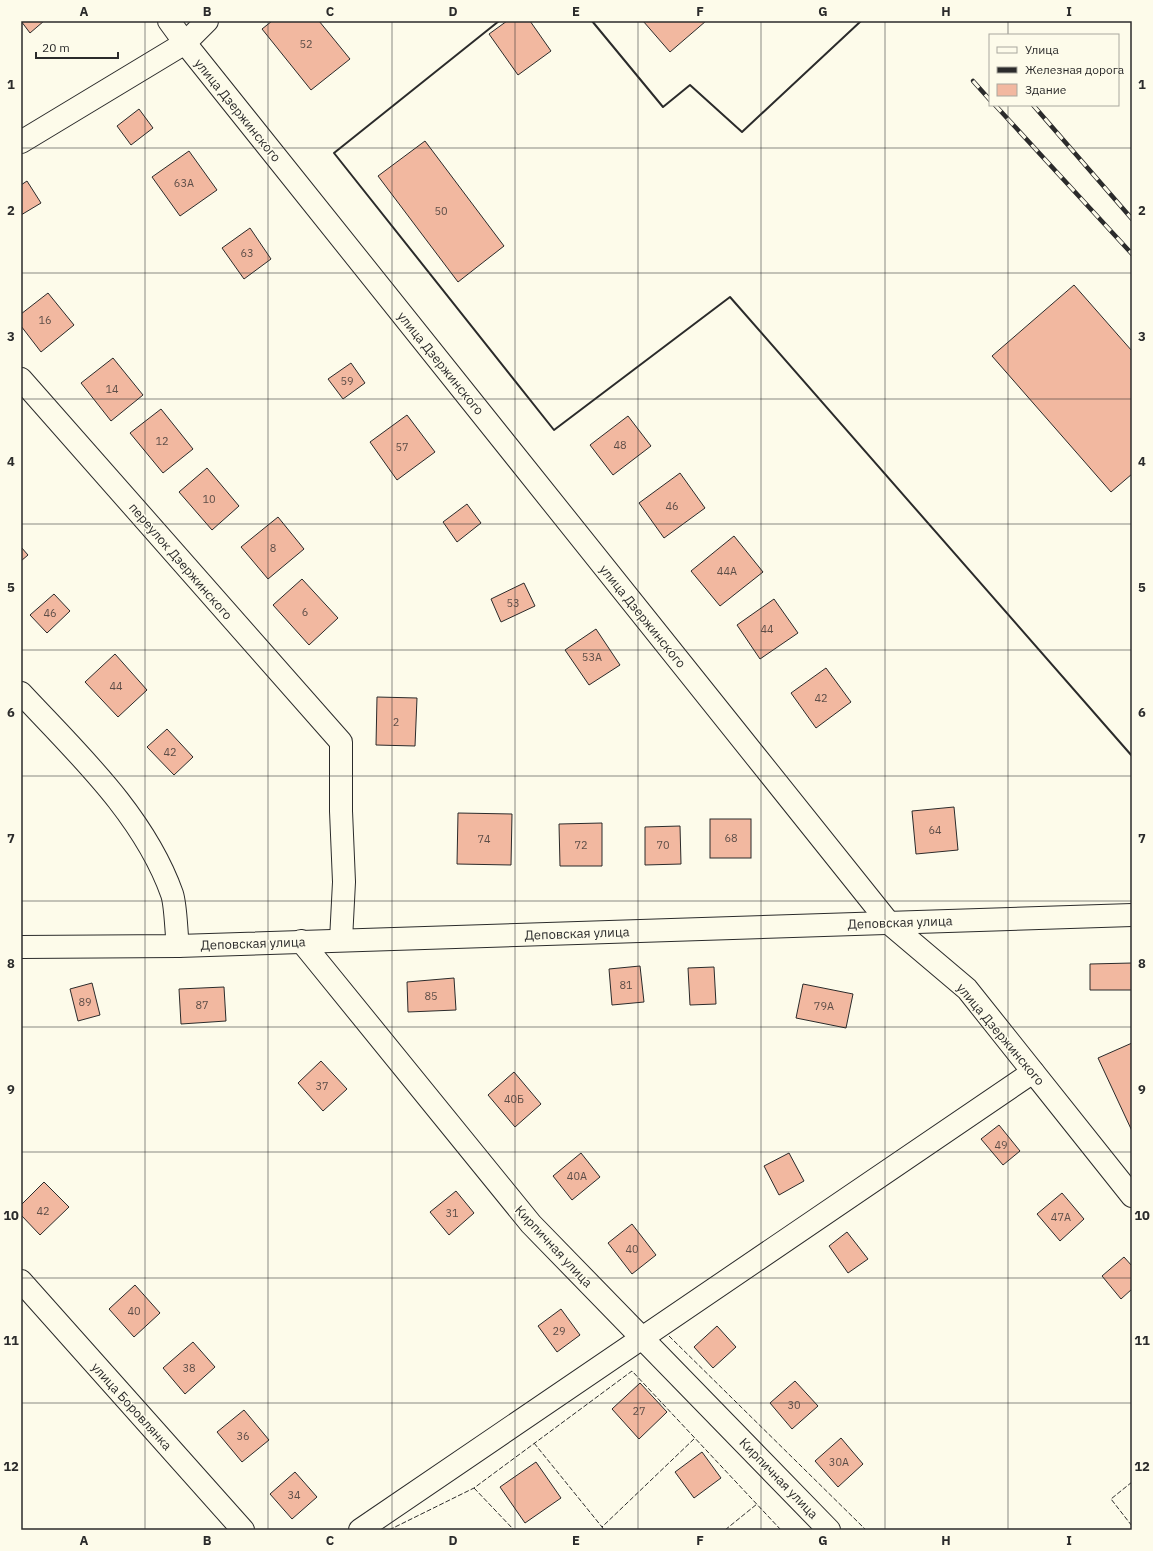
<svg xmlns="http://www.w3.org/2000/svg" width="1153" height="1551" font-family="'IBM Plex Sans',sans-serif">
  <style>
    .building { fill: #f2b8a0; stroke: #2b2b2b }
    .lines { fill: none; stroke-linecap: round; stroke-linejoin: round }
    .minor-casing { stroke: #2b2b2b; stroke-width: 24 }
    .minor { stroke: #fdfbea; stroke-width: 22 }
    .rail-casing { stroke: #2b2b2b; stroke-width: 4.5 }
    .rail { stroke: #fdfbea; stroke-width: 3; stroke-dasharray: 9; stroke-linecap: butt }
    .fence { stroke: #2b2b2b; stroke-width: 1; stroke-dasharray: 5 2; stroke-linecap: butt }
    .wall { stroke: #2b2b2b; stroke-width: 2 }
    .grid { fill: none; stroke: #2b2b2b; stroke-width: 1; stroke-opacity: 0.55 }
    .labels { text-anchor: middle; stroke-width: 3; stroke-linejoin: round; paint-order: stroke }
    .number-label { font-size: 11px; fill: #5d4e48 }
    .street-label { font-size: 13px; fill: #2b2b2b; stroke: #fdfbea }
    .neatline { fill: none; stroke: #2b2b2b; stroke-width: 1.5 }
    .grid-label { font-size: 13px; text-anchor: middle; font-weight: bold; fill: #2b2b2b }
  </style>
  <rect width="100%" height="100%" fill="#fdfbea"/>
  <!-- building -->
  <g class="building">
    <path d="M 21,21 L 44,21 L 30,33 Z"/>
    <path d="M 272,21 L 319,21 L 350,59 L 311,90 L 262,29 Z"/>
    <path d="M 507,21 L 530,21 L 551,51 L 518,75 L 489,34 Z"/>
    <path d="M 643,21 L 706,21 L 670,52 Z"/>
    <path d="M 139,109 L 153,128 L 131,145 L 117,126 Z"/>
    <path d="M 425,141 L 504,246 L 458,282 L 378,176 Z"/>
    <path d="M 189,151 L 217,190 L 180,216 L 152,177 Z"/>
    <path d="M 27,181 L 41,203 L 21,215 L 21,185 Z"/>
    <path d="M 250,228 L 271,259 L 244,279 L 222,248 Z"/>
    <path d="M 1074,285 L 1132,351 L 1132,474 L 1111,492 L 992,356 Z"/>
    <path d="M 48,293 L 74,325 L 41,352 L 21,326 L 21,314 Z"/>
    <path d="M 113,358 L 143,395 L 111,421 L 81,383 Z"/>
    <path d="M 351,363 L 365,383 L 343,399 L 328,379 Z"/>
    <path d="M 161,409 L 193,449 L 163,473 L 130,433 Z"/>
    <path d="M 407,415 L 435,452 L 397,480 L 370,442 Z"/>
    <path d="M 628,416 L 651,446 L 613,475 L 590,445 Z"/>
    <path d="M 207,468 L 239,506 L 212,530 L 179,492 Z"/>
    <path d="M 680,473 L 705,508 L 664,538 L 639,503 Z"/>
    <path d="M 467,504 L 481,523 L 457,542 L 443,522 Z"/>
    <path d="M 278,517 L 304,549 L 268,579 L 241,547 Z"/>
    <path d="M 734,536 L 763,572 L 720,606 L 691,571 Z"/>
    <path d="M 21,547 L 28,555 L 21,561 Z"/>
    <path d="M 302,579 L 338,618 L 309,645 L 273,605 Z"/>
    <path d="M 524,583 L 535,606 L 501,622 L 491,599 Z"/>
    <path d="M 54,594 L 70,611 L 47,633 L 30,615 Z"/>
    <path d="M 774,599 L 798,633 L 760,659 L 737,625 Z"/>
    <path d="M 596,629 L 620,665 L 589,685 L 565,650 Z"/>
    <path d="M 115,654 L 147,690 L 118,717 L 85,682 Z"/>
    <path d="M 826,668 L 851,702 L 816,728 L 791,693 Z"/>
    <path d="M 377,697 L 417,698 L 415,746 L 376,745 Z"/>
    <path d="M 167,729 L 193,757 L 174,775 L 147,747 Z"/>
    <path d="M 954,807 L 958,850 L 916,854 L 912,811 Z"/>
    <path d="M 458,813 L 512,814 L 511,865 L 457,864 Z"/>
    <rect x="710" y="819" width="41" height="39"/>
    <path d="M 602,823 L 602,866 L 560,866 L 559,824 Z"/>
    <path d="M 680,826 L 681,864 L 645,865 L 645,827 Z"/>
    <path d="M 1132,963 L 1132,990 L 1090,990 L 1090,964 Z"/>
    <path d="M 640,966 L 644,1002 L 612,1005 L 609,969 Z"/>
    <path d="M 714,967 L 716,1004 L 690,1005 L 688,968 Z"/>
    <path d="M 454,978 L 456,1010 L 408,1012 L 407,982 Z"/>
    <path d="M 92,983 L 100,1015 L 78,1021 L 70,989 Z"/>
    <path d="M 803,984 L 853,994 L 846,1028 L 796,1018 Z"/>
    <path d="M 224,987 L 226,1021 L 181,1024 L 179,989 Z"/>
    <path d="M 1132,1043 L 1132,1131 L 1098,1058 Z"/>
    <path d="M 321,1061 L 347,1089 L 323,1111 L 298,1083 Z"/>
    <path d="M 514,1072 L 541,1104 L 515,1127 L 488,1095 Z"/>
    <path d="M 999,1125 L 1020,1151 L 1003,1165 L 981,1139 Z"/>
    <path d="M 581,1153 L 600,1177 L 572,1200 L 553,1176 Z"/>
    <path d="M 789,1153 L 804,1181 L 779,1195 L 764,1166 Z"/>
    <path d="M 44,1182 L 69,1207 L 40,1235 L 21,1215 L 21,1205 Z"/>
    <path d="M 456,1191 L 474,1213 L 449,1235 L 430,1212 Z"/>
    <path d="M 1062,1193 L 1084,1219 L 1060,1241 L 1037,1214 Z"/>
    <path d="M 632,1224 L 656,1255 L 632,1274 L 608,1243 Z"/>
    <path d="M 847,1232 L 868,1259 L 848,1273 L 829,1246 Z"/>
    <path d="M 1124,1257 L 1132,1266 L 1132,1289 L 1121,1299 L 1102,1276 Z"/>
    <path d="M 135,1285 L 160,1313 L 134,1337 L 109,1309 Z"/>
    <path d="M 561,1309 L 580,1335 L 557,1352 L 538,1326 Z"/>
    <path d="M 717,1326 L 736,1347 L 713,1368 L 694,1347 Z"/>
    <path d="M 193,1342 L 215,1367 L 185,1394 L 163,1368 Z"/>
    <path d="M 795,1381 L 818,1406 L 792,1429 L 770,1403 Z"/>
    <path d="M 640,1383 L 667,1412 L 639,1439 L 612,1409 Z"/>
    <path d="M 244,1410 L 269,1440 L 242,1462 L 217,1432 Z"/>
    <path d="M 841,1438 L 863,1464 L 838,1487 L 815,1461 Z"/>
    <path d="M 702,1452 L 721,1478 L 694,1498 L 675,1472 Z"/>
    <path d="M 536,1462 L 561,1498 L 525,1523 L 500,1487 Z"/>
    <path d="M 295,1472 L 317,1497 L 292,1519 L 270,1494 Z"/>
  </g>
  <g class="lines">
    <!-- minor casing -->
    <g class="minor-casing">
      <g id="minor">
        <path d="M 169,21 L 185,43 L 889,923 L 967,989 L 1132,1196"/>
        <path d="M 21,142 L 185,43 L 207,21"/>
        <path d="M 21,379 L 341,742 L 341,811 L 344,882 L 341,940"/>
        <path d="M 21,693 C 77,753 144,815 172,894 C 176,906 176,932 178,946"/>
        <path d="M 301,941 L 531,1224 L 829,1530"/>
        <path d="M 21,947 L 178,946 L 1132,915"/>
        <path d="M 21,1281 L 243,1530"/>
        <path d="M 360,1530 L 1033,1072"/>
      </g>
    </g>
    <!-- minor -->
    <use href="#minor" class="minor"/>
    <!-- rail casing -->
    <g class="rail-casing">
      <g id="rail">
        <path d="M 973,81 L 990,100"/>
        <path d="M 995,105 L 1132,254"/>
        <path d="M 1033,105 L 1132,219"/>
      </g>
    </g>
    <!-- rail -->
    <use href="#rail" class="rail"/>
    <!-- fence -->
    <g class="fence">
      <path d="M 669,1336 L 866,1530"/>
      <path d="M 534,1443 L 602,1527"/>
      <path d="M 1132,1482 L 1111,1499 L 1132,1526"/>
      <path d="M 474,1488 L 514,1530"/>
      <path d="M 389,1530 L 474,1488 L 632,1371 L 781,1530"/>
      <path d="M 604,1530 L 602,1527 L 695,1438"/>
      <path d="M 725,1530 L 757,1504"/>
    </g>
    <!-- wall -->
    <g class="wall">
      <path d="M 499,21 L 334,153 L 554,430 L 730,297 L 1132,756"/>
      <path d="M 592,21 L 663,107 L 690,85 L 742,132 L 861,21"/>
    </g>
  </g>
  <!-- grid -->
  <path class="grid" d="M 145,21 L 145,1530M 268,21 L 268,1530M 392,21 L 392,1530M 515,21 L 515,1530M 638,21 L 638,1530M 761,21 L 761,1530M 885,21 L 885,1530M 1008,21 L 1008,35M 1008,105 L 1008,1530M 21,148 L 1132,148M 21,273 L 1132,273M 21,399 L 1132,399M 21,524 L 1132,524M 21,650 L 1132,650M 21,776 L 1132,776M 21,901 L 1132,901M 21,1027 L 1132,1027M 21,1152 L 1132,1152M 21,1278 L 1132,1278M 21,1403 L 1132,1403"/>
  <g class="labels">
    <!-- number labels -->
    <g class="number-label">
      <text x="306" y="48">52</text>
      <text x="184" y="187">63А</text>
      <text x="441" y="215">50</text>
      <text x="247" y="257">63</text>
      <text x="45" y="324">16</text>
      <text x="347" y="385">59</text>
      <text x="112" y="393">14</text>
      <text x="162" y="445">12</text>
      <text x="620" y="449">48</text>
      <text x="402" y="451">57</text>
      <text x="209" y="503">10</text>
      <text x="672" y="510">46</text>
      <text x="273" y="552">8</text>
      <text x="727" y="575">44А</text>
      <text x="513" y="607">53</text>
      <text x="305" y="616">6</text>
      <text x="50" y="617">46</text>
      <text x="767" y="633">44</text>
      <text x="592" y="661">53А</text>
      <text x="116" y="690">44</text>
      <text x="821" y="702">42</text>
      <text x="396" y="726">2</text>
      <text x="170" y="756">42</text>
      <text x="935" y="834">64</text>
      <text x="731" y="842">68</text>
      <text x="484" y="843">74</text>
      <text x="581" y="849">72</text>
      <text x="663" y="849">70</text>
      <text x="626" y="989">81</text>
      <text x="431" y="1000">85</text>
      <text x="85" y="1006">89</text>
      <text x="202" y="1009">87</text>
      <text x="824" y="1010">79А</text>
      <text x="322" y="1090">37</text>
      <text x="514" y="1103">40Б</text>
      <text x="1001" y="1149">49</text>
      <text x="577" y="1180">40А</text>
      <text x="43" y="1215">42</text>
      <text x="452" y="1217">31</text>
      <text x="1061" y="1221">47А</text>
      <text x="632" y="1253">40</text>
      <text x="134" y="1315">40</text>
      <text x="559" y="1335">29</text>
      <text x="189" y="1372">38</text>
      <text x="794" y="1409">30</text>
      <text x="639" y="1415">27</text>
      <text x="243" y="1440">36</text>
      <text x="839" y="1466">30А</text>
      <text x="294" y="1499">34</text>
    </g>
    <!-- street labels -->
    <g class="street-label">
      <text transform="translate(238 110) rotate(51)" y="5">улица Дзержинского</text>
      <text transform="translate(441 363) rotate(51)" y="5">улица Дзержинского</text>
      <text transform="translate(181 561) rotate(49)" y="5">переулок Дзержинского</text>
      <text transform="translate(643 616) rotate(51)" y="5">улица Дзержинского</text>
      <text transform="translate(900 922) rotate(-2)" y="5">Деповская улица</text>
      <text transform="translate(577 933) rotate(-2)" y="5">Деповская улица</text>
      <text transform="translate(253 943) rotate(-2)" y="5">Деповская улица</text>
      <text transform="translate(1001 1034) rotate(50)" y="5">улица Дзержинского</text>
      <text transform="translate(554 1246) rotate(47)" y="5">Кирпичная улица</text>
      <text transform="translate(132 1406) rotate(48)" y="5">улица Боровлянка</text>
      <text transform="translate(779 1478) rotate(46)" y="5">Кирпичная улица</text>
    </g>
  </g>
  <!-- border -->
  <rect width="1153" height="1551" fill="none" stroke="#fdfbea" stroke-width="44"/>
  <!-- legend -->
  <rect x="989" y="34" width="130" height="72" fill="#fdfbea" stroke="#a9a89e"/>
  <rect x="997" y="47" width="20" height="6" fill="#fdfbea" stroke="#a9a89e"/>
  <text x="1025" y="54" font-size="12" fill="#2b2b2b">Улица</text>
  <rect x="997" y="67" width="20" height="6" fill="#2b2b2b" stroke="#a9a89e"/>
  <text x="1025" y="74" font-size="12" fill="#2b2b2b">Железная дорога</text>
  <rect x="997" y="84" width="20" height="12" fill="#f2b8a0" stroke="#a9a89e"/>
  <text x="1025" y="94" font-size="12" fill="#2b2b2b">Здание</text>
  <!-- scale -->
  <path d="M36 52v6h82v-6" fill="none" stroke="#2b2b2b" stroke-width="2"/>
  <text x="42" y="52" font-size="12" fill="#2b2b2b" stroke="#fdfbea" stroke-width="3" paint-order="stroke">20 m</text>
  <rect x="22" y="22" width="1109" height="1507" class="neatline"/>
  <g class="grid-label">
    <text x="84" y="16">A</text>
    <text x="207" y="16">B</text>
    <text x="330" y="16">C</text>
    <text x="453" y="16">D</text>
    <text x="576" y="16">E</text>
    <text x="700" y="16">F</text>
    <text x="823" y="16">G</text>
    <text x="946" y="16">H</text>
    <text x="1069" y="16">I</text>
    <text x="11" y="89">1</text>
    <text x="1142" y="89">1</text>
    <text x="11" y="215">2</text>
    <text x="1142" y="215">2</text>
    <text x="11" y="341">3</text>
    <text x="1142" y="341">3</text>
    <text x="11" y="466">4</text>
    <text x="1142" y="466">4</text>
    <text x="11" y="592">5</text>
    <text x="1142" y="592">5</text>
    <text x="11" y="717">6</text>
    <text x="1142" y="717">6</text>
    <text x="11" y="843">7</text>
    <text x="1142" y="843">7</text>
    <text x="11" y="968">8</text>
    <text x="1142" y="968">8</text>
    <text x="11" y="1094">9</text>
    <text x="1142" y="1094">9</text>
    <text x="11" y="1220">10</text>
    <text x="1142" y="1220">10</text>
    <text x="11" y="1345">11</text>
    <text x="1142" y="1345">11</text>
    <text x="11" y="1471">12</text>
    <text x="1142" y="1471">12</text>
    <text x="84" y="1545">A</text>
    <text x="207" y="1545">B</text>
    <text x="330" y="1545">C</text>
    <text x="453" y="1545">D</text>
    <text x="576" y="1545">E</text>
    <text x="700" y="1545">F</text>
    <text x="823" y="1545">G</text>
    <text x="946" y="1545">H</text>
    <text x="1069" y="1545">I</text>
  </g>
</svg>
